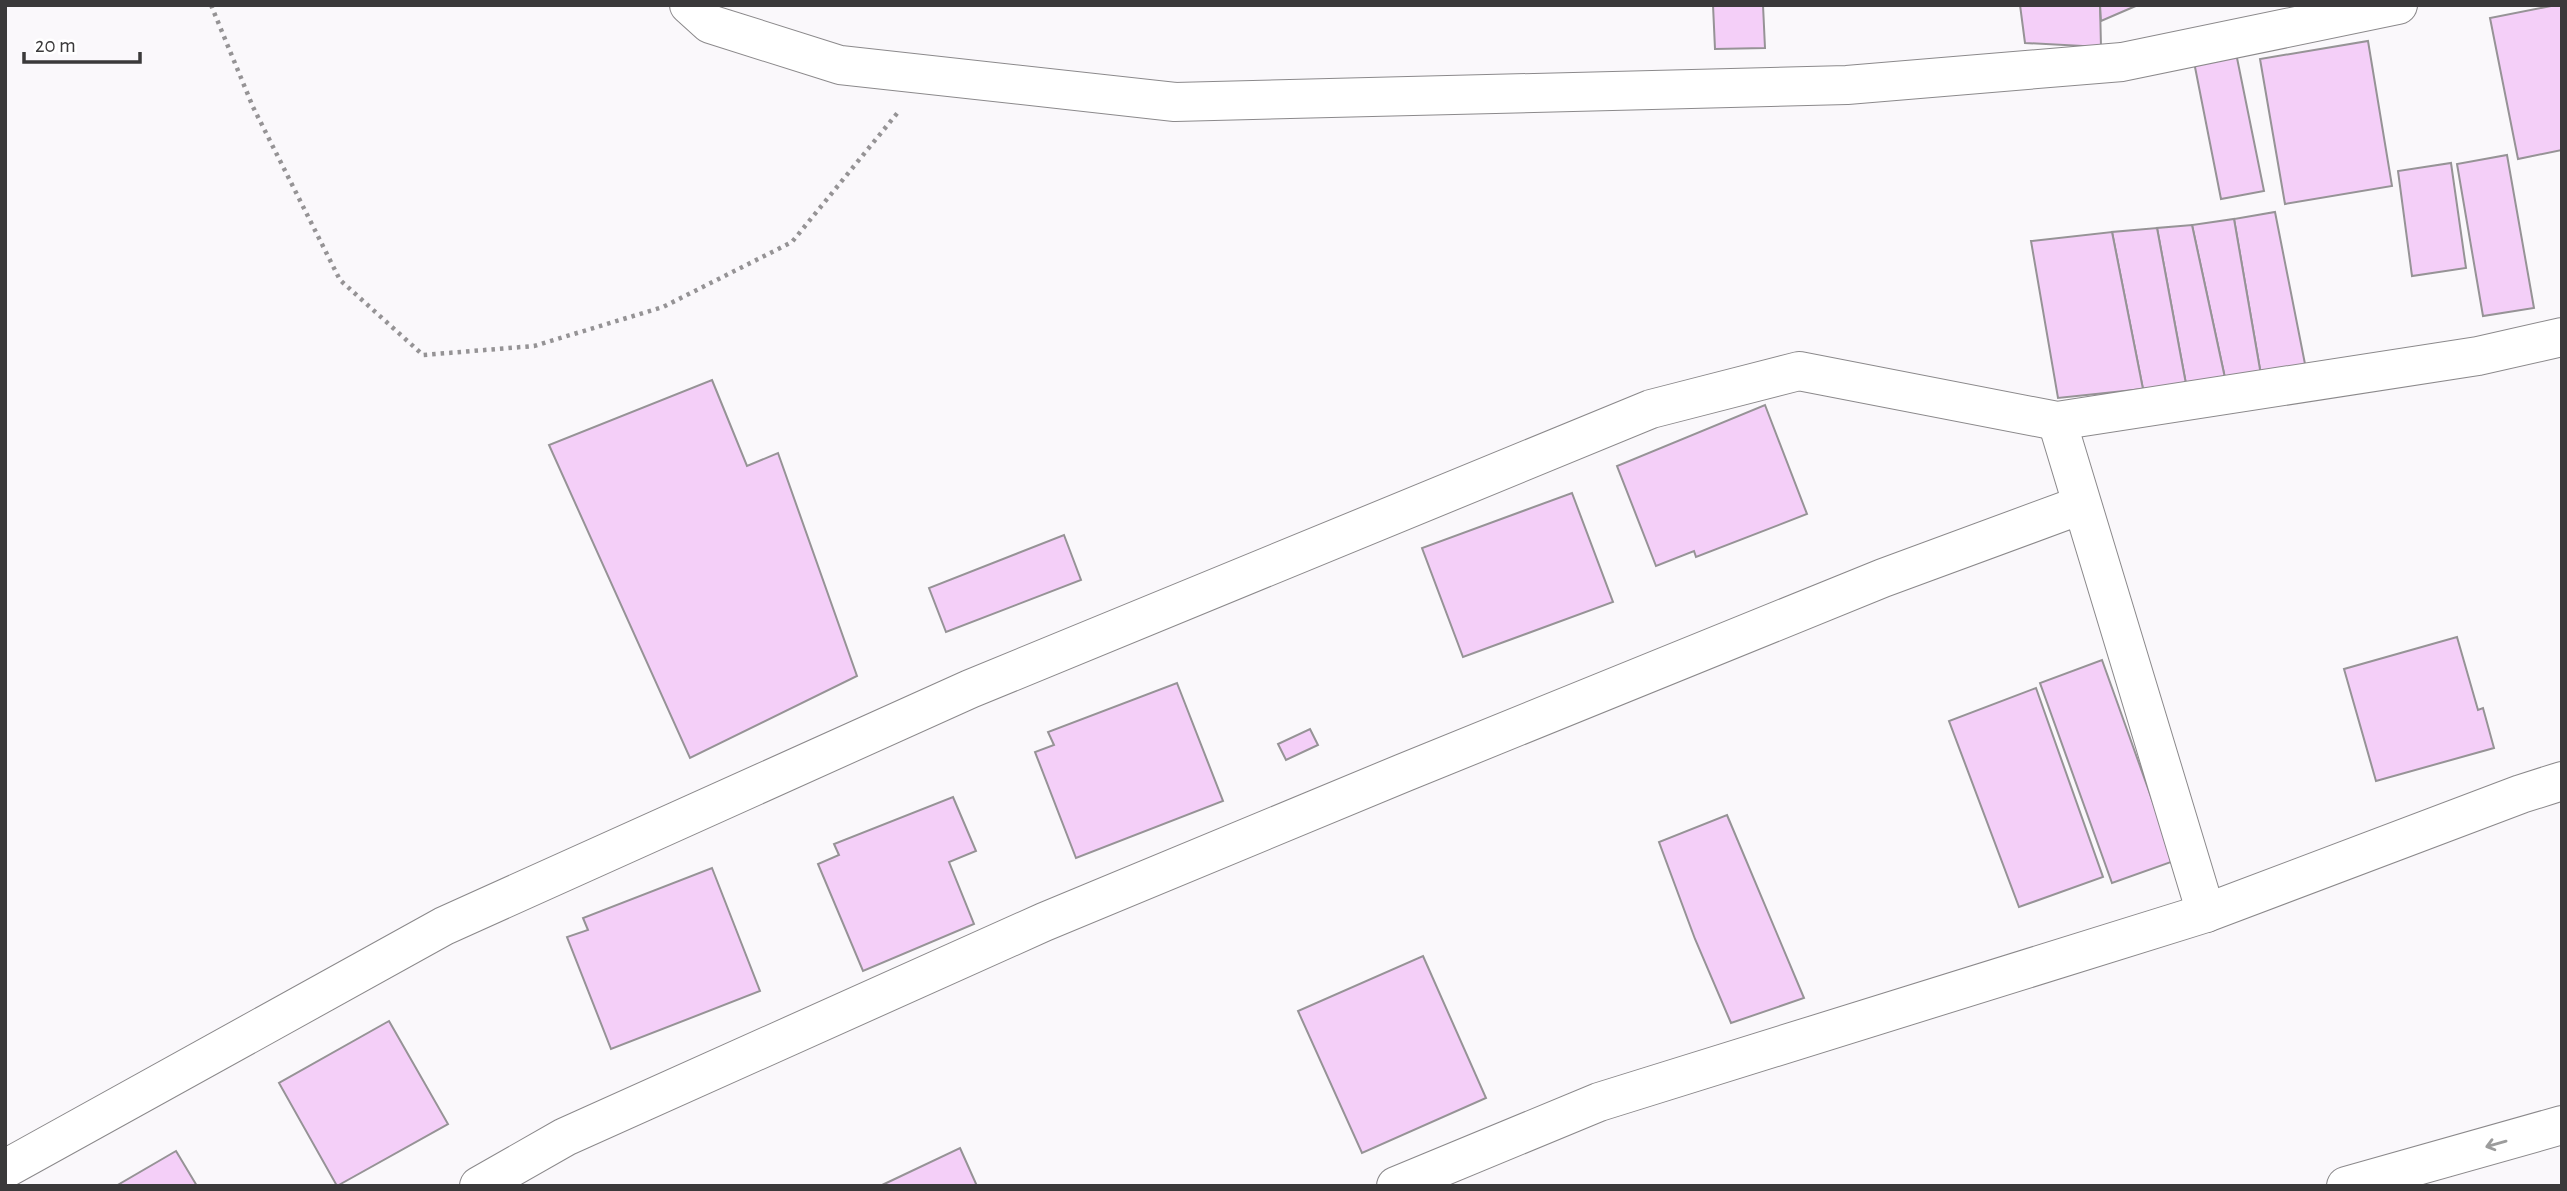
<svg xmlns="http://www.w3.org/2000/svg" width="2567" height="1191" font-family="'Alegreya Sans',sans-serif">
  <style>
    .building { fill: #f4cff8; stroke: #969396; stroke-width: 2 }
    .lines { fill: none; stroke-linecap: round; stroke-linejoin: round }
    .minor-casing { stroke: #8b898b; stroke-width: 40 }
    .major-casing { stroke: #8b898b; stroke-width: 40 }
    .path { stroke: #959395; stroke-width: 4.5; stroke-dasharray: 3.5 5; stroke-linecap: butt }
    .minor { stroke: #fff; stroke-width: 38 }
    .major { stroke: #fff; stroke-width: 38 }
    .oneway { stroke: #9c9c9c }
  </style>
  <rect width="100%" height="100%" fill="#faf8fb"/>
  <!-- building -->
  <g class="building">
    <path d="M 1713,5 L 1763,5 L 1765,48 L 1715,49 Z"/>
    <path d="M 2020,5 L 2100,5 L 2101,47 L 2025,43 Z"/>
    <path d="M 2100,5 L 2138,5 L 2101,21 Z"/>
    <path d="M 2556,5 L 2562,5 L 2562,150 L 2518,159 L 2490,18 Z"/>
    <path d="M 2368,41 L 2392,186 L 2285,204 L 2260,59 Z"/>
    <path d="M 2236,53 L 2264,191 L 2221,199 L 2194,62 Z"/>
    <path d="M 2507,155 L 2534,308 L 2483,316 L 2457,164 Z"/>
    <path d="M 2451,163 L 2466,268 L 2412,276 L 2398,171 Z"/>
    <path d="M 2275,212 L 2306,369 L 2261,375 L 2234,219 Z"/>
    <path d="M 2234,219 L 2261,375 L 2225,378 L 2192,225 Z"/>
    <path d="M 2192,225 L 2225,378 L 2186,384 L 2157,228 Z"/>
    <path d="M 2157,228 L 2186,384 L 2143,389 L 2112,232 Z"/>
    <path d="M 2112,232 L 2143,389 L 2058,398 L 2031,241 Z"/>
    <path d="M 712,380 L 747,466 L 778,453 L 857,676 L 690,758 L 549,445 Z"/>
    <path d="M 1765,405 L 1807,514 L 1696,557 L 1694,551 L 1656,566 L 1617,466 Z"/>
    <path d="M 1572,493 L 1613,602 L 1463,657 L 1422,548 Z"/>
    <path d="M 1064,535 L 1081,580 L 946,632 L 929,588 Z"/>
    <path d="M 2457,637 L 2478,710 L 2483,708 L 2494,748 L 2376,781 L 2344,669 Z"/>
    <path d="M 2102,660 L 2174,861 L 2112,883 L 2040,683 Z"/>
    <path d="M 1177,683 L 1223,801 L 1076,858 L 1035,752 L 1054,745 L 1048,732 Z"/>
    <path d="M 2036,688 L 2103,877 L 2019,907 L 1949,721 Z"/>
    <path d="M 1310,729 L 1318,745 L 1286,760 L 1278,744 Z"/>
    <path d="M 953,797 L 976,851 L 949,862 L 974,924 L 863,971 L 818,864 L 839,855 L 834,844 Z"/>
    <path d="M 1727,815 L 1804,998 L 1731,1023 L 1695,939 L 1659,842 Z"/>
    <path d="M 712,868 L 760,991 L 611,1049 L 567,937 L 588,930 L 583,918 Z"/>
    <path d="M 1423,956 L 1486,1098 L 1362,1153 L 1298,1011 Z"/>
    <path d="M 389,1021 L 448,1124 L 337,1186 L 279,1083 Z"/>
    <path d="M 960,1148 L 977,1186 L 880,1186 Z"/>
    <path d="M 176,1151 L 197,1186 L 116,1186 Z"/>
  </g>
  <g class="lines">
    <!-- minor casing -->
    <g class="minor-casing">
      <g id="minor">
        <path d="M 689,5 L 710,24 L 840,65 L 1175,102 L 1847,85 L 2122,62 L 2398,5"/>
        <path d="M 2057,421 L 2206,913"/>
        <path d="M 5,1169 L 444,926 L 970,689 L 1651,409 L 1799,371 L 2057,421 L 2478,356 L 2562,337"/>
        <path d="M 479,1186 L 565,1137 L 1044,922 L 1403,773 L 1883,578 L 2081,505"/>
        <path d="M 1396,1186 L 1599,1102 L 2206,913 L 2521,794 L 2562,781"/>
      </g>
    </g>
    <!-- major casing -->
    <g class="major-casing">
      <path id="major" d="M 2346,1186 L 2562,1125"/>
    </g>
    <!-- path -->
    <path class="path" d="M 211,5 L 253,107 L 340,280 L 423,355 L 534,346 L 663,307 L 792,242 L 899,111"/>
    <!-- minor -->
    <use href="#minor" class="minor"/>
    <!-- major -->
    <use href="#major" class="major"/>
  </g>
  <!-- one-way arrows -->
  <defs><path id="oneway-shaft" d="M-6 0H5M1.5-3L5.5 0L1.5 3" fill="none" stroke-width="1.6" stroke-linecap="round" stroke-linejoin="round" transform="scale(1.75)"/></defs>
  <use class="oneway" href="#oneway-shaft" transform="translate(2496 1144) rotate(164)"/>
  <!-- border -->
  <rect width="2567" height="1191" fill="none" stroke="#3a393a" stroke-width="14"/>
  <!-- scale -->
  <path d="M24 52v10h116v-10" fill="none" stroke="#3a393a" stroke-width="3.5"/>
  <text x="35" y="52" font-size="21" fill="#3a393a" stroke="#ffffff" stroke-width="5" paint-order="stroke">20 m</text>
</svg>
